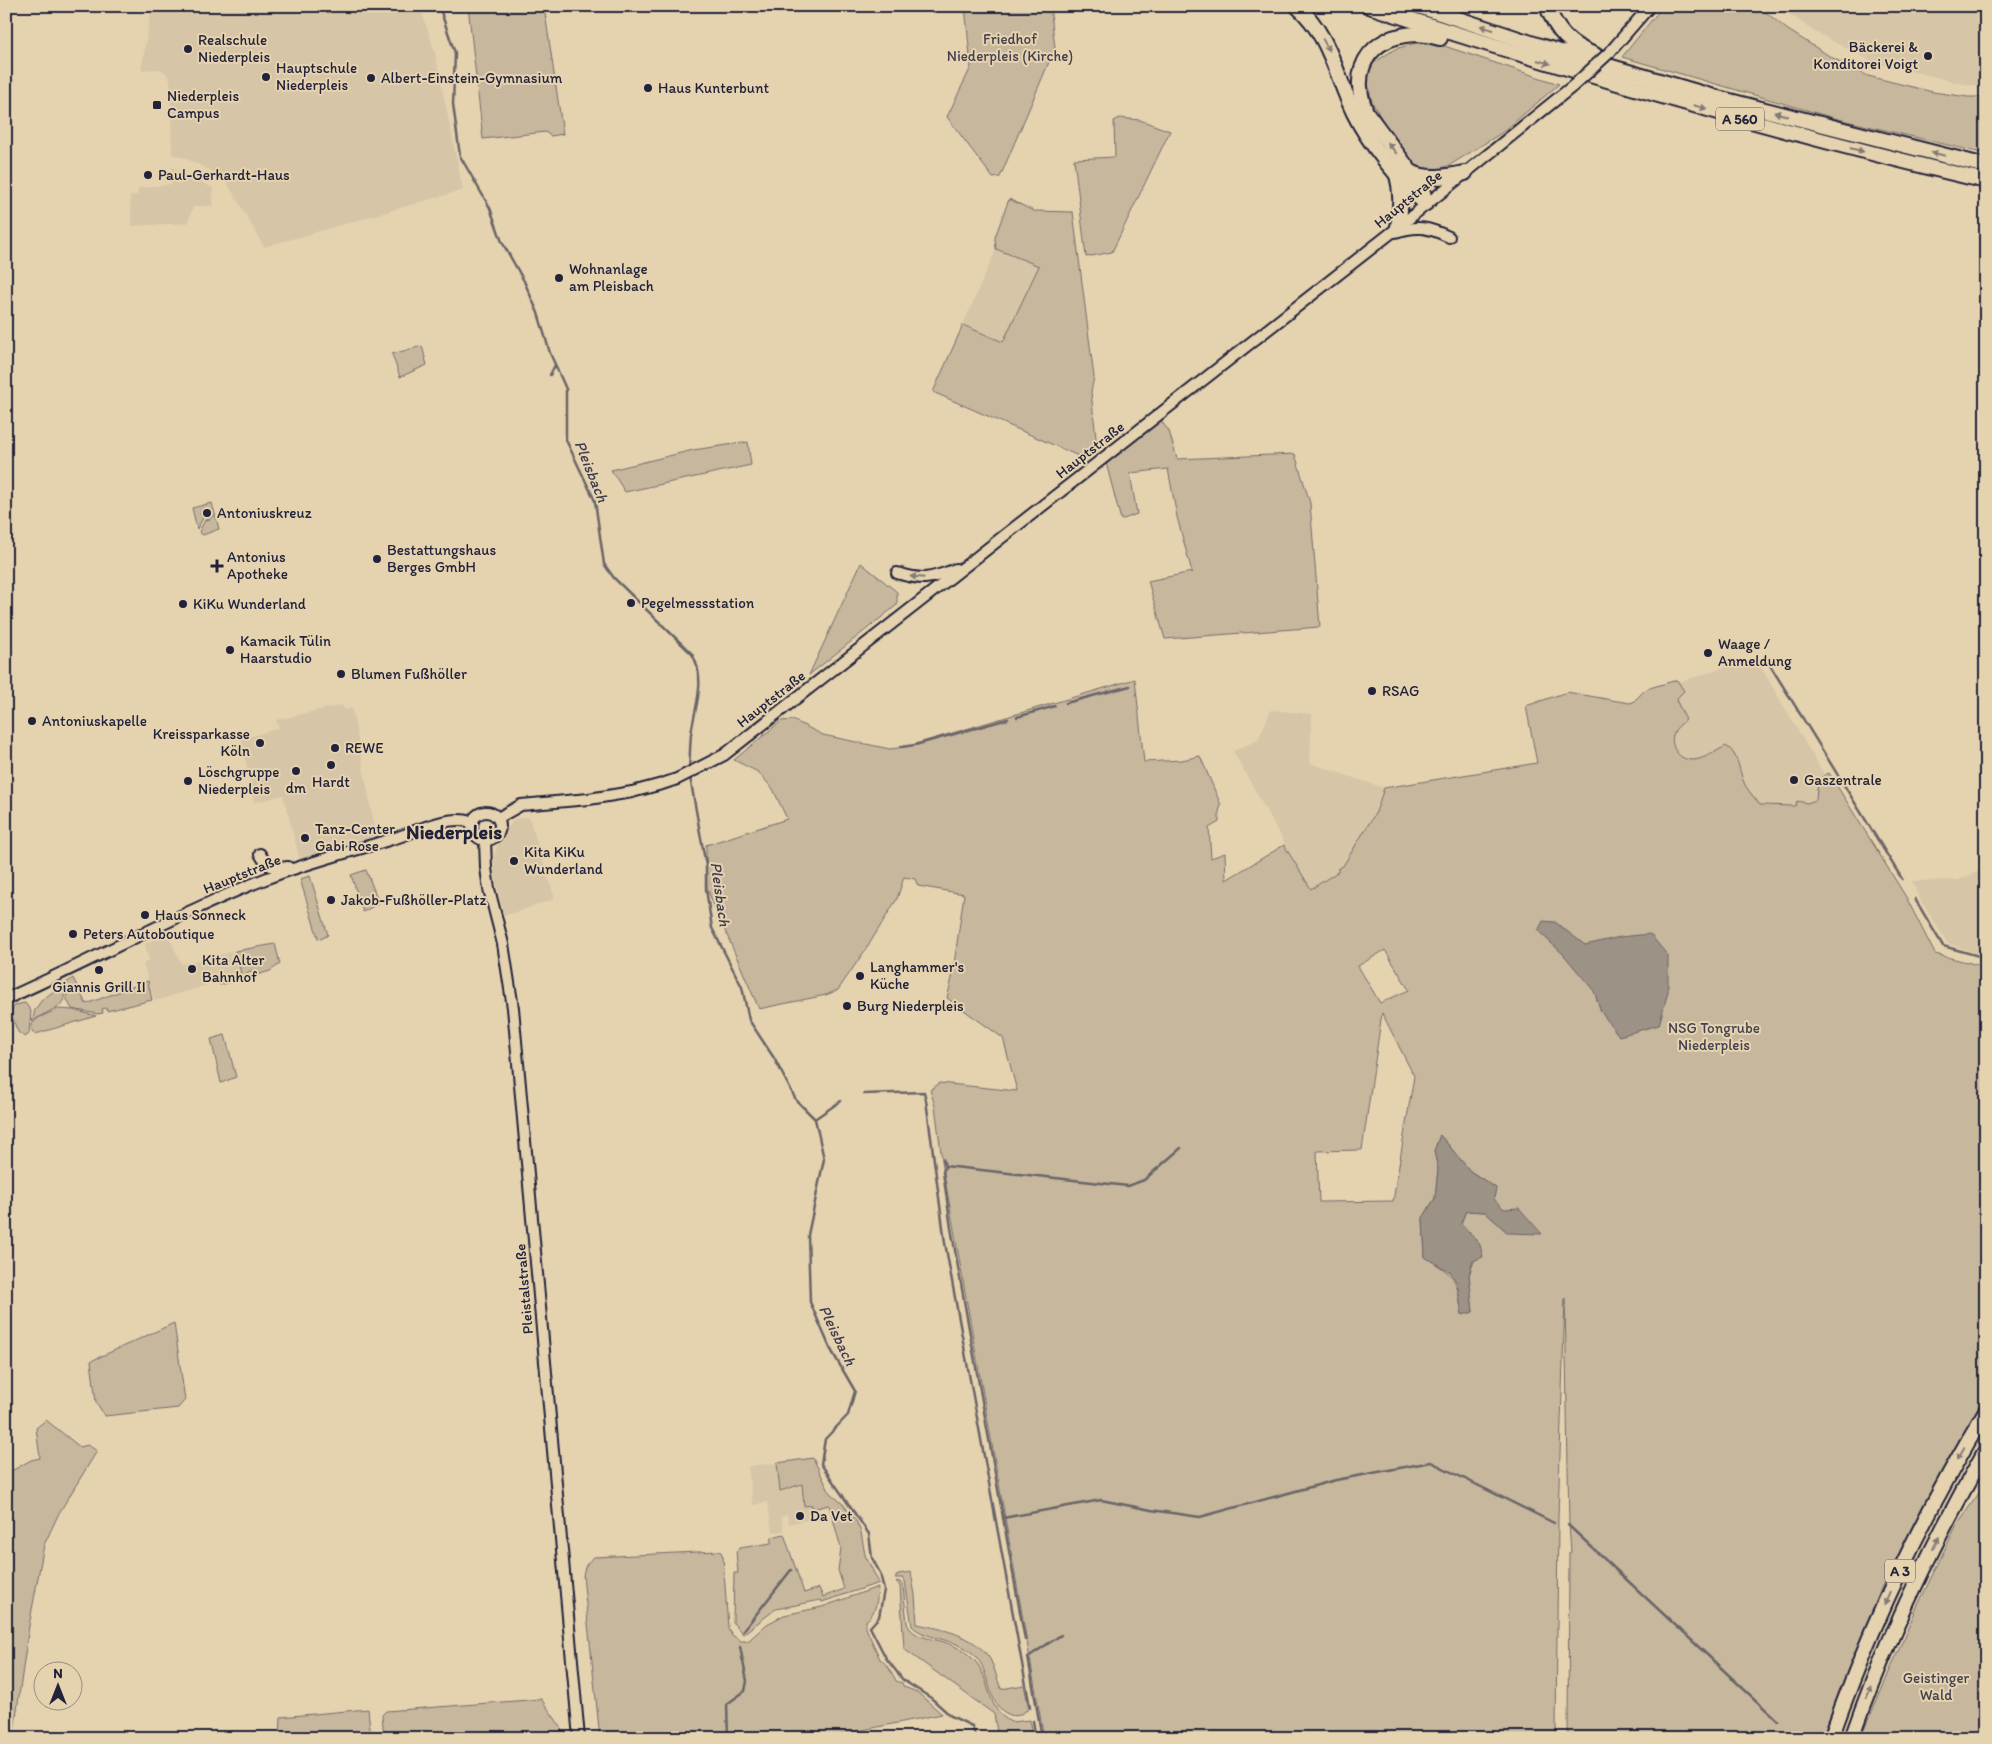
<svg xmlns="http://www.w3.org/2000/svg" width="1992" height="1744" font-family="Itim,sans-serif">
  <style>
    .built { fill: #d6c5a7 }
    .green { fill: #c6b79d; stroke: #746c6c; fill-rule: evenodd }
    .water { fill: #9c9285; stroke: #6b6567 }
    .lines { fill: none; stroke-linecap: round; stroke-linejoin: round }
    .stream { stroke: #6b6567; stroke-width: 2.5 }
    .secondary-casing { stroke: #22223b; stroke-width: 14 }
    .motorway-casing { stroke: #22223b; stroke-width: 18 }
    .secondary { stroke: #e5d3b0; stroke-width: 10 }
    .motorway { stroke: #e5d3b0; stroke-width: 14 }
    .secondary-bridge-casing { stroke: #22223b; stroke-width: 14; stroke-linecap: butt }
    .secondary-bridge { stroke: #e5d3b0; stroke-width: 10 }
    .oneway { fill: #847a76 }
    .poi-dot { fill: #22223b; stroke: #e5d3b0; stroke-width: 2 }
    .labels { text-anchor: middle; stroke-width: 4; stroke-linejoin: round; paint-order: stroke }
    .shield { fill: #e5d3b0; stroke: #5c575e; stroke-width: 1 }
    .shield-label { font-size: 14px; font-weight: bold; fill: #22223b }
    .park-label { font-size: 15px; fill: #43404f; stroke: #e5d3b0 }
    .poi-label { font-size: 15px; fill: #22223b; stroke: #e5d3b0; text-anchor: start }
    .street-label { font-size: 15px; fill: #22223b; stroke: #e5d3b0 }
    .water-label { font-size: 16px; font-style: italic; fill: #403e4e; stroke: #e5d3b0 }
    .district-label { font-size: 20px; font-weight: bold; fill: #22223b; stroke: #e5d3b0 }
  </style>
  <rect width="100%" height="100%" fill="#e5d3b0"/>
  <filter id="ink" filterUnits="userSpaceOnUse"><feTurbulence type="fractalNoise" baseFrequency=".02" numOctaves="2"/><feDisplacementMap in="SourceGraphic" scale="10" xChannelSelector="R" yChannelSelector="G"/><feConvolveMatrix kernelMatrix="1 2 1 2 8 2 1 2 1" color-interpolation-filters="sRGB"/></filter>
  <g filter="url(#ink)">
    <!-- built -->
    <g class="built">
      <path d="M 152,6 L 420,6 L 435,53 L 463,190 L 264,247 L 224,177 L 185,158 L 172,154 L 170,80 L 166,73 L 160,69 L 141,70 Z"/>
      <path d="M 1778,6 L 1986,6 L 1986,86 L 1968,85 L 1873,62 L 1815,32 Z"/>
      <path d="M 172,167 L 213,188 L 213,206 L 194,206 L 187,223 L 132,226 L 130,196 L 138,195 L 138,188 L 172,184 Z"/>
      <path d="M 996,249 L 1039,265 L 1003,343 L 963,325 Z"/>
      <path d="M 1755,657 L 1828,781 L 1830,795 L 1768,815 L 1686,770 L 1645,705 L 1647,693 Z"/>
      <path d="M 342,705 L 345,710 L 352,708 L 375,829 L 373,836 L 367,840 L 300,860 L 283,795 L 254,803 L 241,739 L 279,728 L 276,720 Z"/>
      <path d="M 1271,710 L 1312,714 L 1310,763 L 1384,788 L 1360,858 L 1310,889 L 1233,751 L 1258,740 Z"/>
      <path d="M 529,817 L 555,899 L 504,916 L 496,882 L 494,858 L 497,846 L 505,837 L 508,828 L 514,819 Z"/>
      <path d="M 1986,868 L 1986,956 L 1948,944 L 1919,898 L 1912,881 L 1959,880 Z"/>
      <path d="M 167,934 L 182,964 L 235,951 L 241,973 L 207,982 L 207,985 L 155,1001 L 143,964 L 149,960 L 145,944 Z"/>
      <path d="M 777,1463 L 780,1491 L 802,1484 L 804,1506 L 812,1505 L 816,1518 L 789,1524 L 787,1515 L 781,1517 L 784,1531 L 775,1532 L 772,1530 L 767,1502 L 753,1505 L 748,1466 Z"/>
    </g>
    <!-- green -->
    <g class="green">
      <path d="M 468,6 L 544,6 L 563,134 L 551,136 L 545,132 L 483,139 Z"/>
      <path d="M 965,6 L 1050,6 L 1055,48 L 1000,177 L 993,178 L 947,117 L 971,67 Z"/>
      <path d="M 1663,6 L 1758,6 L 1788,30 L 1831,57 L 1868,76 L 1933,92 L 1968,97 L 1986,97 L 1986,154 L 1834,118 L 1622,57 Z"/>
      <path d="M 1426,40 L 1559,84 L 1503,132 L 1450,165 L 1436,170 L 1425,171 L 1416,166 L 1387,128 L 1372,102 L 1367,80 L 1372,64 L 1395,49 Z"/>
      <path d="M 1120,118 L 1140,120 L 1170,131 L 1112,252 L 1086,257 L 1074,159 L 1115,157 L 1114,121 Z"/>
      <path d="M 1009,199 L 1034,211 L 1073,212 L 1094,377 L 1091,392 L 1097,447 L 1083,458 L 933,392 L 963,325 L 1003,342 L 1039,266 L 996,249 L 995,237 Z"/>
      <path d="M 422,346 L 427,365 L 400,377 L 392,354 Z"/>
      <path d="M 1158,417 L 1169,431 L 1177,459 L 1295,454 L 1310,503 L 1320,627 L 1165,639 L 1148,581 L 1192,572 L 1177,517 L 1168,469 L 1130,473 L 1137,514 L 1121,520 L 1105,459 Z"/>
      <path d="M 748,442 L 751,465 L 625,492 L 611,470 L 693,450 Z"/>
      <path d="M 212,503 L 219,529 L 203,535 L 199,532 L 205,520 L 210,519 L 213,516 L 202,509 L 200,513 L 203,518 L 197,529 L 192,508 Z"/>
      <path d="M 861,563 L 897,592 L 897,605 L 809,675 Z"/>
      <path d="M 1135,679 L 1144,762 L 1182,760 L 1200,756 L 1221,805 L 1219,812 L 1219,822 L 1209,828 L 1211,858 L 1225,853 L 1226,880 L 1284,845 L 1311,889 L 1339,871 L 1337,869 L 1343,866 L 1376,812 L 1384,788 L 1537,763 L 1526,706 L 1567,692 L 1629,703 L 1633,702 L 1646,689 L 1677,680 L 1684,691 L 1677,698 L 1678,704 L 1686,720 C 1681,724 1675,728 1673,735 C 1670,747 1679,760 1692,760 C 1703,760 1716,751 1726,746 C 1739,753 1739,773 1745,785 C 1749,792 1755,798 1760,805 L 1795,806 L 1797,801 L 1807,803 L 1816,800 C 1817,789 1817,777 1829,773 L 1906,897 L 1935,954 L 1986,967 L 1986,1392 L 1882,1586 L 1823,1738 L 1568,1738 L 1569,1553 L 1571,1552 L 1569,1524 L 1565,1298 L 1558,1517 L 1556,1738 L 1044,1738 L 943,1168 L 935,1106 L 930,1090 L 940,1083 L 1017,1091 L 1003,1038 L 947,998 L 952,978 L 964,894 L 918,886 L 915,879 L 904,877 L 897,899 L 868,946 L 838,990 L 826,995 L 759,1009 L 707,889 L 706,845 L 787,819 L 773,789 L 758,772 L 734,760 L 781,721 L 793,720 L 823,735 L 890,749 L 905,747 ZM 1385,950 L 1409,990 L 1380,1003 L 1358,966 ZM 1382,1013 L 1414,1076 L 1393,1201 L 1319,1202 L 1317,1151 L 1362,1150 ZM 1440,1135 L 1470,1171 L 1496,1188 L 1493,1199 L 1504,1209 L 1508,1233 L 1485,1212 L 1466,1211 L 1461,1223 L 1480,1245 L 1469,1275 L 1473,1312 L 1462,1315 C 1456,1277 1458,1278 1425,1257 L 1423,1218 L 1435,1198 L 1438,1169 L 1434,1151 Z"/>
      <path d="M 366,870 L 379,903 L 363,912 L 351,875 Z"/>
      <path d="M 310,876 L 328,935 L 321,939 L 318,938 L 300,879 Z"/>
      <path d="M 275,944 L 280,964 L 270,971 L 254,976 L 252,972 L 247,973 L 248,977 L 237,981 L 236,977 L 231,979 L 231,982 L 220,985 L 216,981 L 241,973 L 235,951 Z"/>
      <path d="M 73,978 L 86,1004 L 148,981 L 152,1000 L 107,1011 L 106,1008 L 102,1009 L 103,1013 L 98,1014 L 72,1009 L 67,1000 L 65,984 Z"/>
      <path d="M 64,983 C 64,988 65,995 64,999 C 61,1009 40,1014 32,1022 L 35,1010 L 41,1001 Z"/>
      <path d="M 25,1003 L 31,1011 L 29,1034 L 25,1037 L 18,1032 L 10,1013 L 15,1005 Z"/>
      <path d="M 58,1009 L 73,1010 L 96,1016 L 39,1033 L 36,1034 L 32,1031 L 32,1024 L 38,1018 Z"/>
      <path d="M 225,1035 L 236,1077 L 221,1083 L 211,1039 Z"/>
      <path d="M 174,1323 L 185,1400 L 178,1408 L 105,1416 L 96,1402 L 91,1361 Z"/>
      <path d="M 46,1420 L 80,1447 L 88,1445 L 97,1451 L 59,1513 L 44,1545 L 29,1626 L 13,1738 L 6,1738 L 6,1474 L 31,1460 L 40,1458 L 36,1428 Z"/>
      <path d="M 813,1458 L 830,1493 L 843,1504 L 856,1521 L 861,1532 L 865,1555 L 879,1583 L 822,1602 L 821,1600 L 776,1609 L 743,1634 L 733,1623 L 734,1573 L 738,1573 L 736,1551 L 740,1548 L 771,1543 L 772,1537 L 784,1534 L 804,1593 L 819,1588 L 823,1597 L 844,1589 L 838,1570 L 841,1548 L 829,1505 L 813,1509 L 812,1505 L 804,1506 L 802,1484 L 780,1491 L 777,1463 Z"/>
      <path d="M 1986,1483 L 1986,1738 L 1861,1738 L 1917,1607 L 1956,1526 Z"/>
      <path d="M 718,1551 L 721,1552 L 723,1557 L 728,1628 L 732,1635 L 741,1641 L 748,1641 L 767,1624 L 784,1615 L 822,1607 L 878,1587 C 877,1600 877,1612 866,1621 L 866,1628 L 880,1659 C 885,1662 894,1675 896,1681 L 902,1683 L 904,1687 L 917,1692 L 942,1714 L 823,1738 L 600,1738 L 583,1576 C 584,1567 587,1562 594,1557 Z"/>
      <path d="M 911,1572 L 915,1595 L 917,1624 C 942,1629 975,1635 990,1659 C 995,1668 997,1680 1001,1689 L 1024,1685 L 1029,1709 L 1019,1715 L 1014,1716 C 988,1711 991,1677 978,1659 C 961,1637 926,1641 912,1626 L 905,1581 L 903,1578 L 895,1578 L 898,1574 Z"/>
      <path d="M 896,1581 L 900,1582 L 903,1586 L 907,1623 C 912,1638 931,1638 944,1642 C 953,1645 964,1650 971,1657 C 992,1674 984,1709 1011,1722 L 1030,1720 L 1034,1738 L 998,1738 L 994,1714 L 904,1649 L 900,1586 Z"/>
      <path d="M 541,1699 L 561,1727 L 563,1738 L 384,1738 L 382,1715 L 386,1711 Z"/>
      <path d="M 368,1709 L 371,1738 L 280,1738 L 281,1717 Z"/>
    </g>
    <!-- water -->
    <g class="water">
      <path d="M 1543,921 L 1555,922 L 1585,945 L 1620,937 L 1650,934 L 1668,956 L 1668,992 L 1659,1025 L 1619,1036 L 1601,1012 L 1594,991 L 1563,954 L 1538,931 Z"/>
      <path d="M 1440,1135 L 1470,1171 L 1496,1188 L 1494,1199 L 1504,1209 L 1519,1208 L 1542,1234 L 1508,1233 L 1485,1212 L 1466,1211 L 1461,1223 L 1480,1245 L 1483,1257 L 1473,1261 L 1469,1275 L 1473,1312 L 1462,1315 L 1457,1283 L 1450,1272 L 1425,1257 L 1423,1218 L 1435,1198 L 1438,1169 L 1434,1151 Z"/>
    </g>
    <g class="lines">
      <!-- stream -->
      <g class="stream">
        <path d="M 439,6 L 455,53 L 453,104 L 460,156 L 490,208 L 502,242 L 524,281 L 538,313 L 550,353 L 566,389 L 566,440 L 595,501 L 604,564 L 614,578 L 692,654 C 707,680 695,706 691,734 C 690,745 690,757 689,769"/>
        <path d="M 550,375 L 555,365"/>
        <path d="M 1768,662 L 1902,879"/>
        <path d="M 1066,703 L 1130,686"/>
        <path d="M 1017,717 L 1055,706"/>
        <path d="M 901,747 L 915,745 L 1008,719"/>
        <path d="M 690,777 L 706,866 L 706,889 L 712,928 L 742,987 L 749,1020 L 774,1058 L 796,1100 L 815,1119 L 824,1159 L 808,1235 L 810,1302 L 830,1348 L 855,1391 L 848,1415 L 825,1439 L 821,1464 L 869,1534 L 872,1558 L 880,1573 L 884,1590 L 879,1617 L 870,1627 L 886,1658 L 903,1680 L 931,1698 L 951,1716 L 972,1726 L 976,1738"/>
        <path d="M 1915,899 L 1943,946 L 1986,958"/>
        <path d="M 864,1094 L 924,1092 L 926,1100 L 945,1243 L 1030,1707"/>
        <path d="M 816,1118 L 841,1101"/>
        <path d="M 943,1159 L 945,1166 L 1128,1186 L 1144,1180 L 1181,1148"/>
        <path d="M 945,1166 L 943,1172 L 951,1228 L 1025,1640"/>
        <path d="M 1003,1518 L 1101,1500 L 1151,1510 L 1200,1517 L 1336,1480 L 1431,1462 L 1554,1523"/>
        <path d="M 1568,1525 L 1778,1721"/>
        <path d="M 743,1631 L 791,1570"/>
        <path d="M 1033,1721 L 1036,1738"/>
        <path d="M 728,1738 L 727,1704 L 745,1691 L 747,1681 L 740,1647"/>
        <path d="M 1042,1738 L 1028,1657 L 1061,1635"/>
      </g>
      <!-- secondary casing -->
      <g class="secondary-casing">
        <g id="secondary">
          <path d="M 1610,52 L 1650,6"/>
          <path d="M 1395,232 C 1417,225 1428,227 1449,237"/>
          <path d="M 897,573 C 923,581 931,579 956,569"/>
          <circle cx="486" cy="826" r="14"/>
          <path d="M 498,818 L 521,805 L 589,799 L 632,792 L 662,784 L 677,779 L 724,755 L 1391,233 L 1573,86"/>
          <path d="M 485,840 L 486,868 L 489,889 L 503,944 L 513,1008 L 579,1738"/>
          <path d="M 260,854 C 267,867 273,869 288,867"/>
          <path d="M 6,999 C 93,960 177,914 265,879 C 306,863 350,852 392,839 C 417,832 446,814 472,822"/>
        </g>
      </g>
      <!-- motorway casing -->
      <g class="motorway-casing">
        <g id="motorway">
          <path d="M 1297,6 C 1330,35 1336,76 1354,113 C 1369,144 1400,181 1425,203"/>
          <path d="M 1369,6 C 1572,72 1777,132 1986,181"/>
          <path d="M 1419,6 L 1543,47 L 1714,97 L 1986,166"/>
          <path d="M 1547,6 C 1557,32 1569,45 1595,55"/>
          <path d="M 1411,172 C 1428,181 1446,176 1465,173"/>
          <path d="M 1397,175 C 1402,193 1401,209 1398,227"/>
          <path d="M 1426,203 L 1421,186 L 1366,112 C 1343,56 1388,23 1440,38"/>
          <path d="M 1831,1738 C 1871,1624 1923,1515 1986,1411"/>
          <path d="M 1852,1738 C 1887,1638 1933,1542 1986,1450"/>
        </g>
      </g>
      <!-- secondary -->
      <use href="#secondary" class="secondary"/>
      <!-- motorway -->
      <use href="#motorway" class="motorway"/>
      <!-- secondary-bridge casing -->
      <g class="secondary-bridge-casing">
        <path id="secondary-bridge" d="M 1573,86 L 1610,52"/>
      </g>
      <!-- secondary-bridge -->
      <use href="#secondary-bridge" class="secondary-bridge"/>
    </g>
    <!-- one-way arrows -->
    <defs><path id="oneway-solid" d="M-6-.8H1V-3.2L6.5 0L1 3.2V.8H-6Z" transform="scale(1.25)"/></defs>
    <g class="oneway">
      <use href="#oneway-solid" transform="translate(1487 28) rotate(-162)"/>
      <use href="#oneway-solid" transform="translate(1326 45) rotate(60)"/>
      <use href="#oneway-solid" transform="translate(1544 62) rotate(16)"/>
      <use href="#oneway-solid" transform="translate(1700 107) rotate(16)"/>
      <use href="#oneway-solid" transform="translate(1781 114) rotate(-165)"/>
      <use href="#oneway-solid" transform="translate(1392 148) rotate(-128)"/>
      <use href="#oneway-solid" transform="translate(1857 150) rotate(15)"/>
      <use href="#oneway-solid" transform="translate(1938 154) rotate(-166)"/>
      <use href="#oneway-solid" transform="translate(917 577) rotate(-175)"/>
      <use href="#oneway-solid" transform="translate(1961 1453) rotate(119)"/>
      <use href="#oneway-solid" transform="translate(1936 1543) rotate(-64)"/>
      <use href="#oneway-solid" transform="translate(1887 1598) rotate(114)"/>
      <use href="#oneway-solid" transform="translate(1869 1692) rotate(-68)"/>
    </g>
  </g>
  <!-- markers -->
  <g class="poi-dot">
    <circle cx="188" cy="49" r="5"/>
    <circle cx="1928" cy="56" r="5"/>
    <circle cx="266" cy="77" r="5"/>
    <circle cx="371" cy="78" r="5"/>
    <circle cx="648" cy="88" r="5"/>
    <rect x="152" y="100" width="10" height="10" rx="2.5"/>
    <circle cx="148" cy="175" r="5"/>
    <circle cx="559" cy="278" r="5"/>
    <circle cx="207" cy="513" r="5"/>
    <circle cx="377" cy="559" r="5"/>
    <path d="M214.5 558.5h5v5h5v5h-5v5h-5v-5h-5v-5h5z"/>
    <circle cx="631" cy="603" r="5"/>
    <circle cx="183" cy="604" r="5"/>
    <circle cx="230" cy="650" r="5"/>
    <circle cx="1708" cy="653" r="5"/>
    <circle cx="341" cy="674" r="5"/>
    <circle cx="1372" cy="691" r="5"/>
    <circle cx="32" cy="721" r="5"/>
    <circle cx="260" cy="743" r="5"/>
    <circle cx="335" cy="748" r="5"/>
    <circle cx="331" cy="765" r="5"/>
    <circle cx="296" cy="771" r="5"/>
    <circle cx="1794" cy="780" r="5"/>
    <circle cx="188" cy="781" r="5"/>
    <circle cx="305" cy="838" r="5"/>
    <circle cx="514" cy="861" r="5"/>
    <circle cx="331" cy="900" r="5"/>
    <circle cx="145" cy="915" r="5"/>
    <circle cx="73" cy="934" r="5"/>
    <circle cx="192" cy="969" r="5"/>
    <circle cx="99" cy="970" r="5"/>
    <circle cx="860" cy="976" r="5"/>
    <circle cx="847" cy="1006" r="5"/>
    <circle cx="800" cy="1516" r="5"/>
  </g>
  <g class="labels">
    <!-- shield labels -->
    <g class="shield">
      <rect x="1716" y="107.5" width="48" height="23" rx="4"/>
      <rect x="1885" y="1559.5" width="30" height="23" rx="4"/>
    </g>
    <g class="shield-label">
      <text x="1740" y="124">A 560</text>
      <text x="1900" y="1576">A 3</text>
    </g>
    <!-- park labels -->
    <g class="park-label">
      <text x="1010" y="44">Friedhof<tspan x="1010" dy="17">Niederpleis (Kirche)</tspan></text>
      <text x="1714" y="1033">NSG Tongrube<tspan x="1714" dy="17">Niederpleis</tspan></text>
      <text x="1936" y="1683">Geistinger<tspan x="1936" dy="17">Wald</tspan></text>
    </g>
    <!-- poi labels -->
    <g class="poi-label">
      <text x="198" y="45">Realschule<tspan x="198" dy="17">Niederpleis</tspan></text>
      <text x="1918" y="52" text-anchor="end">Bäckerei &amp;<tspan x="1918" dy="17">Konditorei Voigt</tspan></text>
      <text x="276" y="73">Hauptschule<tspan x="276" dy="17">Niederpleis</tspan></text>
      <text x="381" y="83">Albert-Einstein-Gymnasium</text>
      <text x="658" y="93">Haus Kunterbunt</text>
      <text x="167" y="101">Niederpleis<tspan x="167" dy="17">Campus</tspan></text>
      <text x="158" y="180">Paul-Gerhardt-Haus</text>
      <text x="569" y="274">Wohnanlage<tspan x="569" dy="17">am Pleisbach</tspan></text>
      <text x="217" y="518">Antoniuskreuz</text>
      <text x="387" y="555">Bestattungshaus<tspan x="387" dy="17">Berges GmbH</tspan></text>
      <text x="227" y="562">Antonius<tspan x="227" dy="17">Apotheke</tspan></text>
      <text x="641" y="608">Pegelmessstation</text>
      <text x="193" y="609">KiKu Wunderland</text>
      <text x="240" y="646">Kamacik Tülin<tspan x="240" dy="17">Haarstudio</tspan></text>
      <text x="1718" y="649">Waage /<tspan x="1718" dy="17">Anmeldung</tspan></text>
      <text x="351" y="679">Blumen Fußhöller</text>
      <text x="1382" y="696">RSAG</text>
      <text x="42" y="726">Antoniuskapelle</text>
      <text x="250" y="739" text-anchor="end">Kreissparkasse<tspan x="250" dy="17">Köln</tspan></text>
      <text x="345" y="753">REWE</text>
      <text x="198" y="777">Löschgruppe<tspan x="198" dy="17">Niederpleis</tspan></text>
      <text x="1804" y="785">Gaszentrale</text>
      <text x="331" y="787" text-anchor="middle">Hardt</text>
      <text x="296" y="793" text-anchor="middle">dm</text>
      <text x="315" y="834">Tanz-Center<tspan x="315" dy="17">Gabi Rose</tspan></text>
      <text x="524" y="857">Kita KiKu<tspan x="524" dy="17">Wunderland</tspan></text>
      <text x="341" y="905">Jakob-Fußhöller-Platz</text>
      <text x="155" y="920">Haus Sonneck</text>
      <text x="83" y="939">Peters Autoboutique</text>
      <text x="202" y="965">Kita Alter<tspan x="202" dy="17">Bahnhof</tspan></text>
      <text x="870" y="972">Langhammer's<tspan x="870" dy="17">Küche</tspan></text>
      <text x="99" y="992" text-anchor="middle">Giannis Grill II</text>
      <text x="857" y="1011">Burg Niederpleis</text>
      <text x="810" y="1521">Da Vet</text>
    </g>
    <!-- street labels -->
    <g class="street-label">
      <text transform="translate(1408 199) rotate(-39)" y="5">Hauptstraße</text>
      <text transform="translate(1090 450) rotate(-38)" y="5">Hauptstraße</text>
      <text transform="translate(771 699) rotate(-38)" y="5">Hauptstraße</text>
      <text transform="translate(242 874) rotate(-22)" y="5">Hauptstraße</text>
      <text transform="translate(524 1289) rotate(-95)" y="5">Pleistalstraße</text>
    </g>
    <!-- water labels -->
    <g class="water-label">
      <text transform="translate(592 471) rotate(68)" y="6">Pleisbach</text>
      <text transform="translate(721 894) rotate(82)" y="6">Pleisbach</text>
      <text transform="translate(838 1335) rotate(64)" y="6">Pleisbach</text>
    </g>
    <!-- district labels -->
    <g class="district-label">
      <text x="454" y="839">Niederpleis</text>
    </g>
  </g>
  <!-- margin -->
  <rect width="1992" height="1744" fill="none" stroke="#e5d3b0" stroke-width="25"/>
  <rect x="12" y="12" width="1967" height="1719" fill="none" stroke="#22223b" stroke-width="2" filter="url(#ink)"/>
  <!-- north arrow -->
  <g transform="translate(58 1686)"><circle r="24" fill="#e5d3b0" stroke="#978c81"/>
  <path d="M0-4L9 19L0 12L-9 19Z" fill="#22223b"/>
  <text y="-8" font-size="14" font-weight="bold" text-anchor="middle" fill="#22223b">N</text>
  </g>
</svg>
